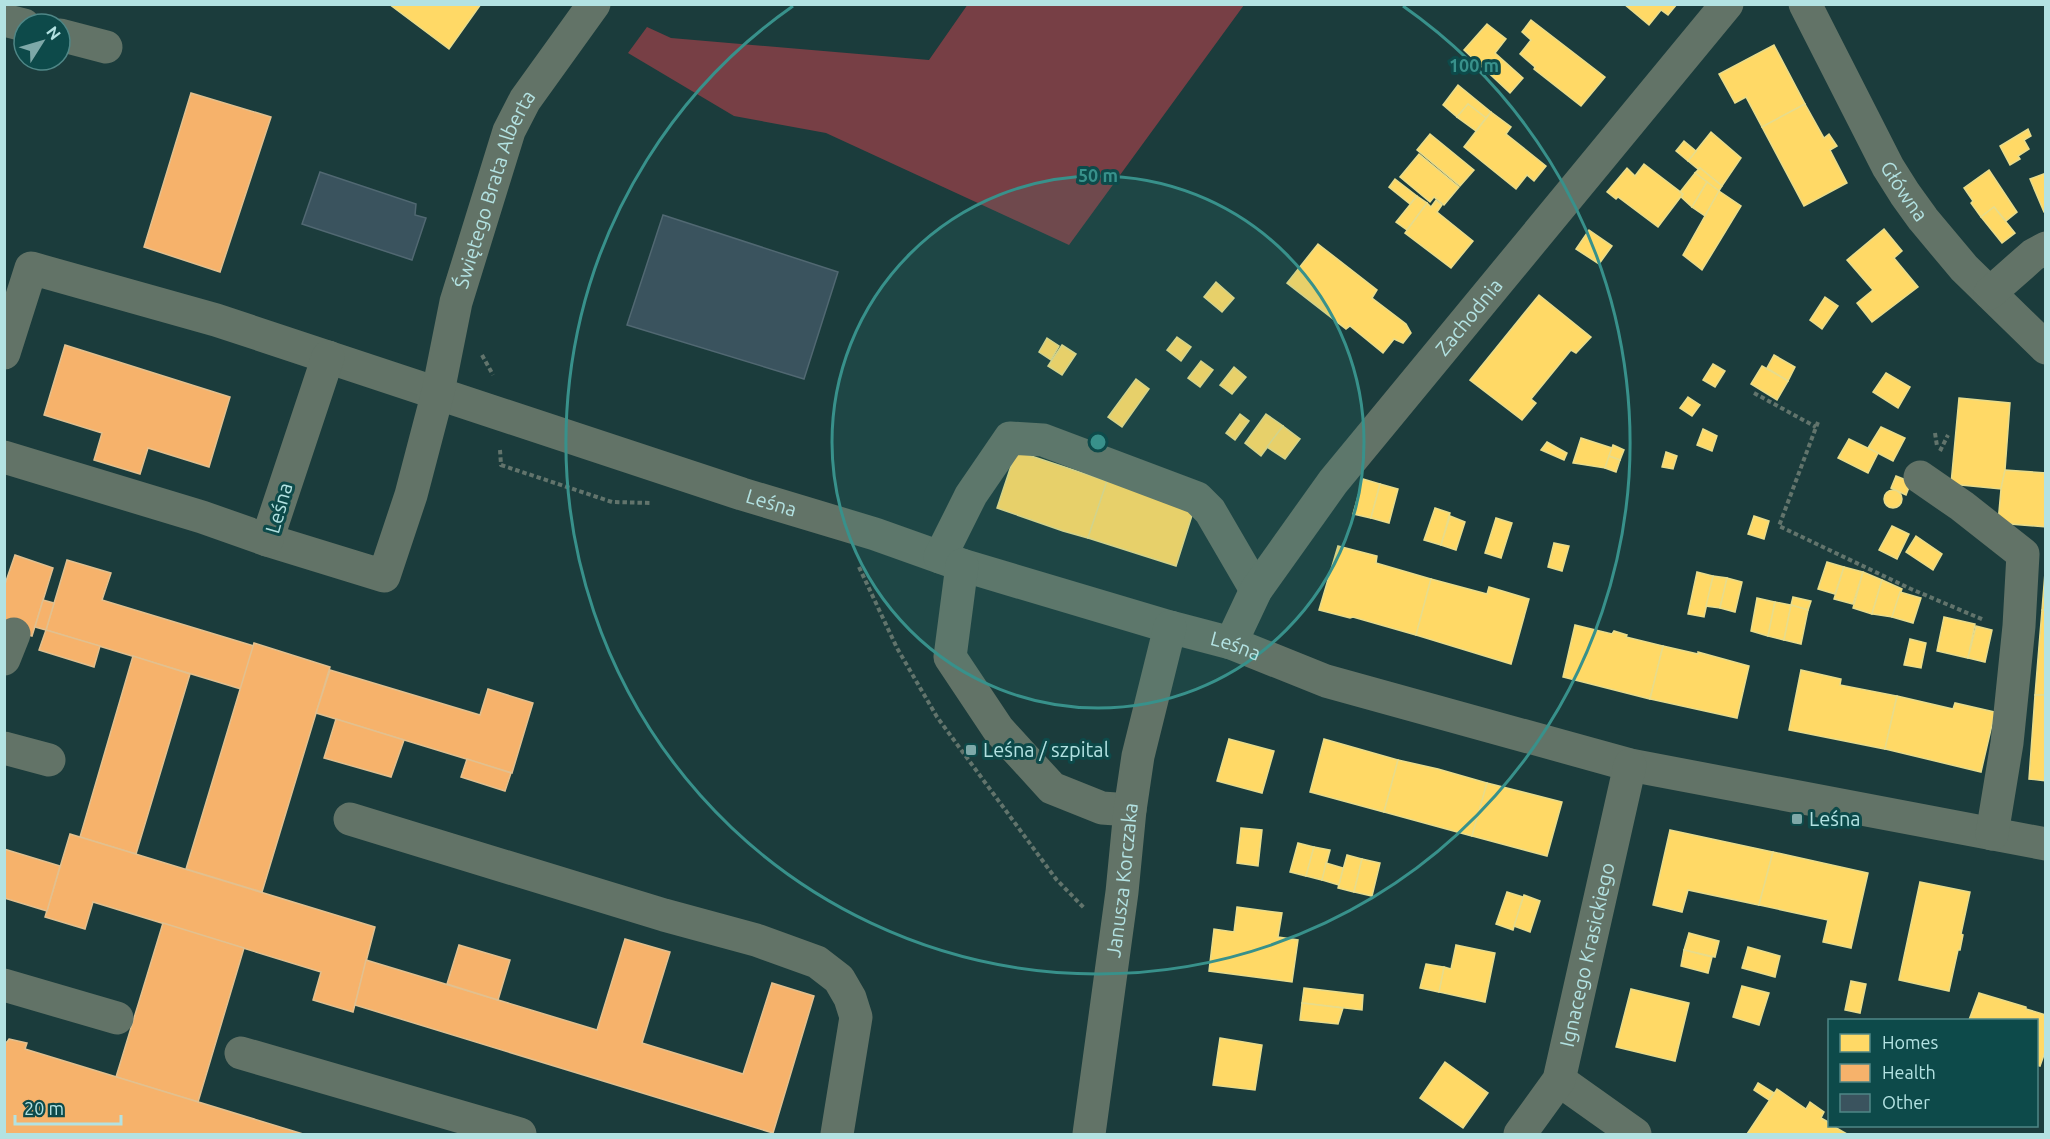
<svg xmlns="http://www.w3.org/2000/svg" width="2050" height="1139" font-family="Ubuntu,sans-serif">
  <style>
    .green { fill: #773f45 }
    .homes { fill: #ffd966; stroke: #e8dc8b; stroke-width: 1.5 }
    .health { fill: #f6b26b; stroke: #e2c08f; stroke-width: 1.5 }
    .building { fill: #3a535e; stroke: #516872; stroke-width: 1.5 }
    .lines { fill: none; stroke-linecap: round; stroke-linejoin: round }
    .path { stroke: #62746c; stroke-width: 4; stroke-dasharray: 4.5 3; stroke-linecap: butt }
    .minor { stroke: #627367; stroke-width: 33 }
    .ring { fill: none; stroke: #38918b; stroke-width: 3 }
    .poi-dot { fill: #7ea8a8; stroke: #0d4a4a; stroke-width: 2 }
    .labels { text-anchor: middle; stroke-width: 6; stroke-linejoin: round; paint-order: stroke }
    .street-label { font-size: 20px; fill: #b3e2e2; stroke: #0d4a4a }
    .poi-label { font-size: 20px; fill: #b3e2e2; stroke: #0d4a4a; text-anchor: start }
    .centre { fill: #38918b; stroke: #0d4a4a; stroke-width: 3 }
    .ring-label { font-size: 18px; text-anchor: middle; font-weight: bold; fill: #38918b; stroke: #0d4a4a; stroke-width: 6; stroke-linejoin: round; paint-order: stroke }
  </style>
  <rect width="100%" height="100%" fill="#1b3c3c"/>
  <!-- green -->
  <path class="green" d="M 968,4 L 1244,5 L 1069,245 L 826,133 L 734,116 L 628,53 L 647,27 L 671,38 L 929,60 Z"/>
  <!-- homes -->
  <g class="homes">
    <path d="M 389,4 L 481,4 L 449,49 Z"/>
    <path d="M 1624,4 L 1677,4 L 1668,15 L 1661,10 L 1649,25 Z"/>
    <path d="M 1531,20 L 1605,77 L 1581,106 L 1534,69 L 1535,67 L 1520,54 L 1531,40 L 1522,32 Z"/>
    <path d="M 1487,24 L 1506,39 L 1495,53 L 1523,78 L 1510,93 L 1464,50 Z"/>
    <path d="M 1774,45 L 1805,104 L 1762,127 L 1746,97 L 1735,103 L 1719,74 Z"/>
    <path d="M 1458,85 L 1491,112 L 1486,118 L 1468,104 L 1457,117 L 1443,105 Z"/>
    <path d="M 1468,104 L 1486,118 L 1476,131 L 1457,117 Z"/>
    <path d="M 1805,104 L 1824,138 L 1829,134 L 1837,146 L 1830,150 L 1847,183 L 1804,206 L 1762,127 Z"/>
    <path d="M 1491,112 L 1511,127 L 1506,134 L 1546,166 L 1534,181 L 1527,175 L 1516,189 L 1464,147 Z"/>
    <path d="M 2028,129 L 2031,136 L 2024,140 L 2029,149 L 2018,156 L 2020,159 L 2010,165 L 2000,146 Z"/>
    <path d="M 1711,132 L 1741,158 L 1722,186 L 1700,168 L 1698,169 L 1688,161 Z"/>
    <path d="M 1430,134 L 1474,170 L 1460,186 L 1417,150 Z"/>
    <path d="M 1684,141 L 1696,151 L 1688,161 L 1676,151 Z"/>
    <path d="M 1419,154 L 1459,187 L 1444,205 L 1434,197 L 1430,202 L 1400,177 Z"/>
    <path d="M 1644,164 L 1683,194 L 1658,227 L 1618,197 L 1616,199 L 1607,192 L 1627,168 L 1635,176 Z"/>
    <path d="M 1700,168 L 1722,186 L 1719,191 L 1695,173 Z"/>
    <path d="M 1989,170 L 2017,212 L 2006,221 L 1994,207 L 1981,217 L 1971,203 L 1973,201 L 1964,188 Z"/>
    <path d="M 1695,173 L 1707,182 L 1692,207 L 1681,197 L 1683,194 L 1680,192 Z"/>
    <path d="M 2046,173 L 2046,212 L 2044,212 L 2030,179 Z"/>
    <path d="M 1395,179 L 1417,196 L 1410,204 L 1389,187 Z"/>
    <path d="M 1707,182 L 1719,191 L 1705,216 L 1692,207 Z"/>
    <path d="M 1719,191 L 1741,206 L 1702,270 L 1683,255 Z"/>
    <path d="M 1417,196 L 1427,203 L 1407,230 L 1396,222 Z"/>
    <path d="M 1436,200 L 1442,205 L 1437,212 L 1473,241 L 1451,268 L 1405,233 L 1427,203 L 1431,207 Z"/>
    <path d="M 1994,207 L 2015,233 L 2002,243 L 1981,217 Z"/>
    <path d="M 1884,229 L 1902,251 L 1894,258 L 1918,287 L 1872,322 L 1857,303 L 1873,290 L 1847,260 Z"/>
    <path d="M 1589,230 L 1612,246 L 1599,264 L 1576,249 Z"/>
    <path d="M 1318,244 L 1377,290 L 1372,298 L 1406,324 L 1411,333 L 1403,343 L 1394,339 L 1383,353 L 1350,326 L 1346,329 L 1287,283 Z"/>
    <path d="M 1216,282 L 1234,298 L 1222,312 L 1204,297 Z"/>
    <path d="M 1539,295 L 1591,337 L 1576,353 L 1571,350 L 1531,399 L 1536,403 L 1522,420 L 1470,380 Z"/>
    <path d="M 1825,297 L 1838,306 L 1822,329 L 1810,320 Z"/>
    <path d="M 1177,337 L 1191,347 L 1181,361 L 1167,350 Z"/>
    <path d="M 1047,338 L 1059,346 L 1051,360 L 1039,352 Z"/>
    <path d="M 1062,345 L 1076,354 L 1062,375 L 1048,366 Z"/>
    <path d="M 1774,355 L 1795,367 L 1788,381 L 1767,368 Z"/>
    <path d="M 1201,361 L 1213,370 L 1200,387 L 1188,378 Z"/>
    <path d="M 1713,364 L 1725,371 L 1715,387 L 1703,380 Z"/>
    <path d="M 1762,366 L 1788,381 L 1777,400 L 1751,384 Z"/>
    <path d="M 1234,367 L 1246,377 L 1232,394 L 1220,385 Z"/>
    <path d="M 1886,373 L 1910,387 L 1898,408 L 1873,392 Z"/>
    <path d="M 1136,379 L 1149,389 L 1122,427 L 1108,417 Z"/>
    <path d="M 1688,397 L 1700,405 L 1692,416 L 1680,408 Z"/>
    <path d="M 1959,398 L 2010,403 L 2005,470 L 2001,489 L 1951,484 Z"/>
    <path d="M 1240,414 L 1249,421 L 1235,440 L 1226,433 Z"/>
    <path d="M 1266,414 L 1283,426 L 1261,456 L 1245,443 Z"/>
    <path d="M 1283,426 L 1300,439 L 1285,459 L 1267,447 Z"/>
    <path d="M 1881,427 L 1905,438 L 1893,461 L 1868,448 Z"/>
    <path d="M 1703,429 L 1717,436 L 1712,451 L 1697,445 Z"/>
    <path d="M 1581,438 L 1612,448 L 1605,468 L 1573,463 Z"/>
    <path d="M 1849,439 L 1878,453 L 1868,473 L 1838,458 Z"/>
    <path d="M 1547,442 L 1567,453 L 1564,460 L 1541,450 Z"/>
    <path d="M 1613,445 L 1624,450 L 1620,460 L 1609,456 Z"/>
    <path d="M 1016,451 L 1107,481 L 1088,538 L 1063,531 L 997,508 Z"/>
    <path d="M 1666,452 L 1677,456 L 1673,469 L 1662,467 Z"/>
    <path d="M 1609,456 L 1620,460 L 1616,472 L 1605,468 Z"/>
    <path d="M 2005,470 L 2046,473 L 2046,527 L 1998,523 L 2001,489 Z"/>
    <path d="M 1896,476 L 1911,482 L 1906,495 L 1891,488 Z"/>
    <path d="M 1363,479 L 1380,484 L 1371,518 L 1353,514 Z"/>
    <path d="M 1107,481 L 1194,509 L 1176,566 L 1088,538 Z"/>
    <path d="M 1380,484 L 1398,489 L 1389,523 L 1371,518 Z"/>
    <circle cx="1893" cy="499" r="9"/>
    <path d="M 1435,508 L 1450,513 L 1441,545 L 1424,540 Z"/>
    <path d="M 1450,516 L 1465,522 L 1456,550 L 1441,545 Z"/>
    <path d="M 1754,516 L 1769,521 L 1764,539 L 1748,534 Z"/>
    <path d="M 1496,518 L 1512,523 L 1501,558 L 1485,553 Z"/>
    <path d="M 1892,526 L 1909,534 L 1897,559 L 1879,550 Z"/>
    <path d="M 1916,536 L 1942,554 L 1933,570 L 1906,552 Z"/>
    <path d="M 1554,543 L 1569,546 L 1562,571 L 1548,567 Z"/>
    <path d="M 1338,546 L 1377,556 L 1376,563 L 1431,579 L 1416,635 L 1353,617 L 1350,618 L 1319,610 Z"/>
    <path d="M 2046,560 L 2046,610 L 2042,610 Z"/>
    <path d="M 1827,562 L 1844,567 L 1835,594 L 1818,589 Z"/>
    <path d="M 1844,567 L 1863,572 L 1853,604 L 1834,599 Z"/>
    <path d="M 1697,572 L 1713,576 L 1704,617 L 1688,614 Z"/>
    <path d="M 1863,572 L 1882,580 L 1872,614 L 1853,608 Z"/>
    <path d="M 1713,576 L 1727,578 L 1720,608 L 1706,606 Z"/>
    <path d="M 1727,578 L 1742,582 L 1735,612 L 1720,608 Z"/>
    <path d="M 1431,579 L 1487,594 L 1489,587 L 1529,599 L 1511,664 L 1416,635 Z"/>
    <path d="M 1882,580 L 1902,589 L 1892,617 L 1872,614 Z"/>
    <path d="M 1900,592 L 1921,598 L 1913,623 L 1892,617 Z"/>
    <path d="M 1793,597 L 1811,601 L 1808,610 L 1791,605 Z"/>
    <path d="M 1757,598 L 1775,602 L 1768,636 L 1751,631 Z"/>
    <path d="M 1775,602 L 1791,605 L 1784,640 L 1768,636 Z"/>
    <path d="M 1791,605 L 1808,610 L 1801,644 L 1784,640 Z"/>
    <path d="M 2042,610 L 2046,610 L 2046,695 L 2035,695 Z"/>
    <path d="M 1944,617 L 1975,624 L 1968,658 L 1937,651 Z"/>
    <path d="M 1575,625 L 1612,634 L 1614,631 L 1627,635 L 1626,637 L 1663,646 L 1650,699 L 1563,677 Z"/>
    <path d="M 1976,626 L 1992,630 L 1985,662 L 1968,658 Z"/>
    <path d="M 1910,639 L 1926,643 L 1921,668 L 1904,665 Z"/>
    <path d="M 1663,646 L 1698,654 L 1698,652 L 1749,666 L 1737,718 L 1650,699 Z"/>
    <path d="M 1801,670 L 1841,679 L 1840,685 L 1897,696 L 1885,749 L 1789,730 Z"/>
    <path d="M 2035,695 L 2046,695 L 2046,781 L 2029,779 Z"/>
    <path d="M 1897,696 L 1953,709 L 1955,703 L 1995,712 L 1981,772 L 1885,749 Z"/>
    <path d="M 1229,739 L 1274,751 L 1262,793 L 1217,781 Z"/>
    <path d="M 1324,739 L 1398,760 L 1384,812 L 1310,792 Z"/>
    <path d="M 1398,760 L 1438,769 L 1487,783 L 1472,836 L 1384,812 Z"/>
    <path d="M 1487,783 L 1562,802 L 1547,856 L 1472,836 Z"/>
    <path d="M 1241,828 L 1262,830 L 1258,866 L 1237,863 Z"/>
    <path d="M 1670,830 L 1773,852 L 1759,905 L 1688,890 L 1682,912 L 1653,905 Z"/>
    <path d="M 1298,843 L 1314,847 L 1306,876 L 1290,872 Z"/>
    <path d="M 1314,847 L 1330,850 L 1322,880 L 1306,876 Z"/>
    <path d="M 1773,852 L 1868,873 L 1851,948 L 1823,942 L 1828,920 L 1759,905 Z"/>
    <path d="M 1347,855 L 1362,859 L 1354,892 L 1338,888 Z"/>
    <path d="M 1362,859 L 1380,863 L 1372,896 L 1354,892 Z"/>
    <path d="M 1326,863 L 1343,868 L 1339,885 L 1322,880 Z"/>
    <path d="M 1920,882 L 1970,892 L 1961,934 L 1963,935 L 1960,950 L 1958,950 L 1949,991 L 1899,980 Z"/>
    <path d="M 1507,892 L 1523,897 L 1513,930 L 1496,924 Z"/>
    <path d="M 1524,895 L 1540,901 L 1530,932 L 1514,926 Z"/>
    <path d="M 1237,907 L 1282,913 L 1278,937 L 1298,940 L 1292,982 L 1209,971 L 1214,929 L 1234,932 Z"/>
    <path d="M 1689,933 L 1719,941 L 1715,957 L 1684,950 Z"/>
    <path d="M 1456,945 L 1495,953 L 1485,1002 L 1439,992 L 1444,967 L 1451,969 Z"/>
    <path d="M 1748,947 L 1780,956 L 1775,977 L 1742,968 Z"/>
    <path d="M 1684,950 L 1712,957 L 1708,973 L 1681,966 Z"/>
    <path d="M 1426,964 L 1444,967 L 1439,992 L 1420,988 Z"/>
    <path d="M 1851,981 L 1866,984 L 1860,1013 L 1845,1010 Z"/>
    <path d="M 1742,986 L 1769,993 L 1759,1025 L 1733,1017 Z"/>
    <path d="M 1304,988 L 1363,995 L 1362,1010 L 1302,1003 Z"/>
    <path d="M 1631,989 L 1689,1003 L 1675,1061 L 1616,1047 Z"/>
    <path d="M 1979,993 L 2026,1007 L 2026,1009 L 2046,1015 L 2046,1049 L 2040,1066 L 2036,1065 L 2036,1020 L 1969,1020 Z"/>
    <path d="M 1302,1003 L 1343,1008 L 1338,1024 L 1300,1020 Z"/>
    <path d="M 1220,1038 L 1262,1045 L 1255,1090 L 1213,1085 Z"/>
    <path d="M 1445,1062 L 1488,1093 L 1463,1128 L 1420,1098 Z"/>
    <path d="M 1758,1083 L 1774,1093 L 1769,1100 L 1754,1090 Z"/>
    <path d="M 1777,1089 L 1806,1109 L 1810,1102 L 1824,1112 L 1821,1118 L 1830,1123 L 1830,1126 L 1833,1126 L 1847,1134 L 1747,1134 Z"/>
  </g>
  <!-- health -->
  <g class="health">
    <path d="M 191,93 L 271,117 L 220,272 L 144,247 Z"/>
    <path d="M 65,345 L 230,397 L 209,467 L 148,448 L 140,474 L 94,460 L 102,433 L 44,415 Z"/>
    <path d="M 15,555 L 53,568 L 32,636 L 4,628 L 4,587 Z"/>
    <path d="M 67,560 L 111,573 L 102,600 L 254,646 L 241,689 L 46,630 Z"/>
    <path d="M 43,600 L 54,603 L 46,630 L 35,627 Z"/>
    <path d="M 46,630 L 100,646 L 94,667 L 39,650 Z"/>
    <path d="M 254,643 L 330,667 L 262,892 L 186,869 Z"/>
    <path d="M 133,656 L 190,674 L 136,854 L 80,837 Z"/>
    <path d="M 330,670 L 480,715 L 488,689 L 533,703 L 512,773 L 316,713 Z"/>
    <path d="M 336,719 L 404,740 L 391,777 L 324,758 Z"/>
    <path d="M 467,759 L 511,773 L 505,791 L 461,777 Z"/>
    <path d="M 70,834 L 375,927 L 353,1012 L 313,1000 L 321,972 L 93,902 L 85,929 L 45,917 Z"/>
    <path d="M 4,849 L 60,866 L 47,911 L 4,898 Z"/>
    <path d="M 163,923 L 244,948 L 198,1102 L 116,1077 Z"/>
    <path d="M 625,939 L 670,952 L 642,1043 L 743,1074 L 772,983 L 814,996 L 773,1133 L 355,1005 L 366,960 L 597,1030 Z"/>
    <path d="M 459,945 L 510,960 L 498,1000 L 447,984 Z"/>
    <path d="M 9,1039 L 27,1043 L 25,1049 L 303,1134 L 4,1134 L 4,1042 L 7,1042 Z"/>
  </g>
  <!-- building -->
  <g class="building">
    <path d="M 320,172 L 416,204 L 415,215 L 426,218 L 412,260 L 302,224 Z"/>
    <path d="M 663,215 L 838,272 L 804,379 L 627,325 Z"/>
  </g>
  <g class="lines">
    <!-- path -->
    <g class="path">
      <path d="M 482,355 L 493,375"/>
      <path d="M 1754,393 L 1816,427"/>
      <path d="M 1818,422 L 1779,526 L 1911,589 L 1984,620"/>
      <path d="M 1935,433 L 1937,446"/>
      <path d="M 500,450 L 501,465 L 612,502 L 652,503"/>
      <path d="M 1940,451 L 1948,435"/>
      <path d="M 859,567 L 897,648 L 937,717 L 1056,879 L 1085,909"/>
    </g>
    <!-- minor -->
    <g class="minor">
      <path id="s1" d="M 1805,4 L 1888,167 L 1905,194 L 1923,219 L 1964,268 L 2046,348"/>
      <path d="M 4,20 L 24,25"/>
      <path d="M 60,35 L 106,47"/>
      <path d="M 1990,293 L 2033,255 L 2046,248"/>
      <path id="s2" d="M 4,353 L 31,268 L 216,320 L 742,494 L 875,534 L 962,565 L 1170,627 L 1231,643 L 1326,681 L 1630,765 L 2046,844"/>
      <path id="s3" d="M 328,357 L 267,540 L 384,576 L 411,495 L 438,392 L 456,302 L 509,131 L 525,100 L 594,4"/>
      <path d="M 4,457 L 202,517 L 267,540"/>
      <path d="M 1920,477 L 1962,506 L 2023,554 L 2019,626 L 2007,743 L 1992,834"/>
      <path d="M 940,557 L 971,495 L 1010,438 L 1043,440 L 1197,498 L 1210,511 L 1256,590"/>
      <path d="M 962,565 L 950,657 L 998,729 L 1052,788 L 1102,808 L 1130,810"/>
      <path id="s4" d="M 1231,643 L 1256,590 L 1333,482 L 1727,4"/>
      <path d="M 4,659 L 14,634"/>
      <path d="M 4,748 L 49,760"/>
      <path d="M 350,819 L 664,915 L 756,940 L 817,962 L 839,979 L 850,998 L 856,1017 L 837,1134"/>
      <path d="M 4,985 L 117,1018"/>
      <path d="M 241,1053 L 520,1134"/>
      <path d="M 1559,1080 L 1635,1134"/>
      <path id="s5" d="M 1089,1134 L 1122,892 L 1130,810 L 1138,756 L 1170,627"/>
      <path id="s6" d="M 1520,1134 L 1559,1080 L 1630,765"/>
    </g>
  </g>
  <!-- distance rings -->
  <circle cx="1098" cy="442" r="266" fill="#38918b" fill-opacity=".12"/>
  <g class="ring">
    <circle cx="1098" cy="442" r="266"/>
    <path d="M1403 6A532 532 0 1 1 793 6"/>
  </g>
  <!-- markers -->
  <g class="poi-dot">
    <rect x="965" y="744" width="12" height="12" rx="3"/>
    <rect x="1791" y="813" width="12" height="12" rx="3"/>
  </g>
  <g class="labels">
    <!-- street labels -->
    <g class="street-label">
      <text dy="7" stroke="none"><textPath href="#s3" startOffset="718">Świętego Brata Alberta</textPath></text>
      <text dy="7" stroke="none"><textPath href="#s1" startOffset="212">Główna</textPath></text>
      <text dy="7" stroke="none"><textPath href="#s4" startOffset="405">Zachodnia</textPath></text>
      <text dy="7" stroke="none"><textPath href="#s2" startOffset="866">Leśna</textPath></text>
      <text transform="translate(279 508) rotate(-74)" y="7">Leśna</text>
      <text dy="7" stroke="none"><textPath href="#s2" startOffset="1352">Leśna</textPath></text>
      <text dy="7" stroke="none"><textPath href="#s5" startOffset="256">Janusza Korczaka</textPath></text>
      <text dy="7" stroke="none"><textPath href="#s6" startOffset="195">Ignacego Krasickiego</textPath></text>
    </g>
    <!-- poi labels -->
    <g class="poi-label">
      <text x="983" y="757">Leśna / szpital</text>
      <text x="1809" y="826">Leśna</text>
    </g>
  </g>
  <circle cx="1098" cy="442" r="9" class="centre"/>
  <g class="ring-label">
    <text x="1474" y="72">100 m</text>
    <text x="1098" y="182">50 m</text>
  </g>
  <!-- border -->
  <rect width="2050" height="1139" fill="none" stroke="#b3e2e2" stroke-width="12"/>
  <!-- legend -->
  <rect x="1828" y="1019" width="210" height="108" fill="#0d4a4a" stroke="#4f8787" stroke-width="1.5"/>
  <rect x="1840" y="1034" width="30" height="18" fill="#ffd966" stroke="#4f8787" stroke-width="1.5"/>
  <text x="1882" y="1049" font-size="18" fill="#b3e2e2">Homes</text>
  <rect x="1840" y="1064" width="30" height="18" fill="#f6b26b" stroke="#4f8787" stroke-width="1.5"/>
  <text x="1882" y="1079" font-size="18" fill="#b3e2e2">Health</text>
  <rect x="1840" y="1094" width="30" height="18" fill="#3a535e" stroke="#4f8787" stroke-width="1.5"/>
  <text x="1882" y="1109" font-size="18" fill="#b3e2e2">Other</text>
  <!-- north arrow -->
  <g transform="translate(42 42) rotate(53)"><circle r="28" fill="#0d4a4a" stroke="#4f8787" stroke-width="1.5"/>
  <path d="M0-4.5L10 22L0 15L-10 22Z" fill="#7ea8a8"/>
  <text y="-9" font-size="16" font-weight="bold" text-anchor="middle" fill="#b3e2e2">N</text>
  </g>
  <!-- scale -->
  <path d="M15 1115v9h106v-9" fill="none" stroke="#b3e2e2" stroke-width="3"/>
  <text x="24" y="1115" font-size="18" fill="#b3e2e2" stroke="#0d4a4a" stroke-width="4.5" paint-order="stroke">20 m</text>
</svg>
